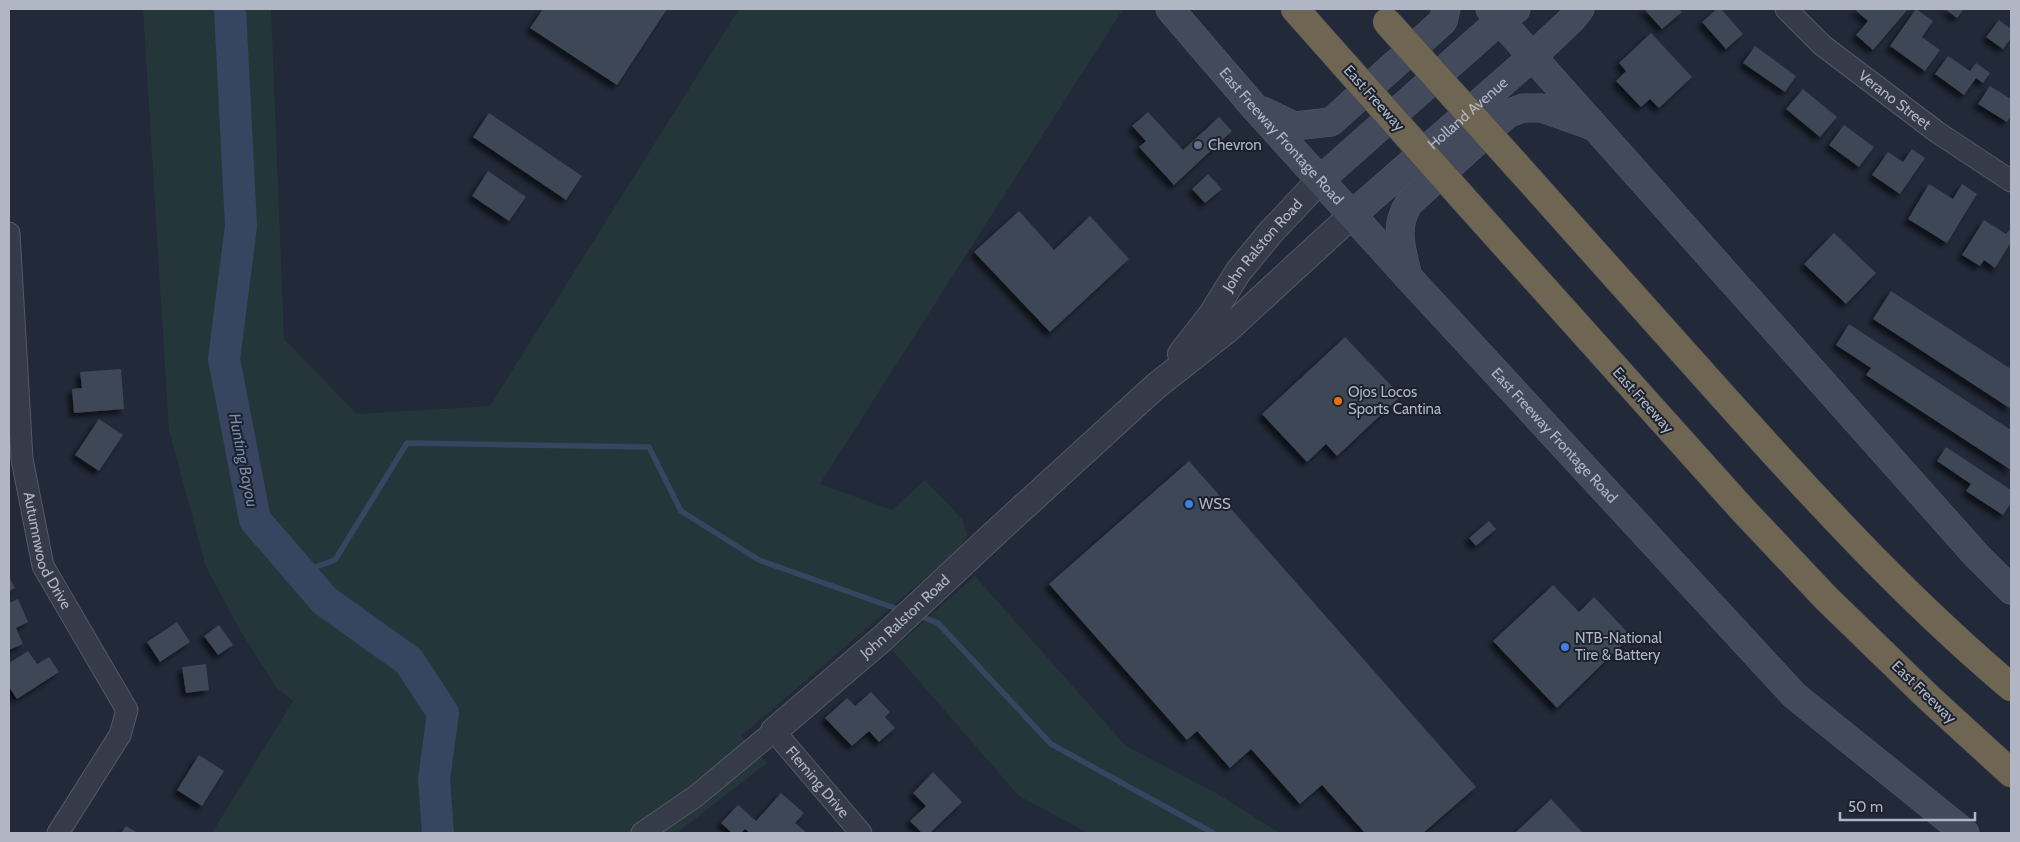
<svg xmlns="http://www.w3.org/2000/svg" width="2020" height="842" font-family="Cabin,sans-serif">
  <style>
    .green { fill: #25363a }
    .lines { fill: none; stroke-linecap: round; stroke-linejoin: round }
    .stream { stroke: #384560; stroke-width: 5.5 }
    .river { stroke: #384560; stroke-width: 32 }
    .building { fill: #3e4757; filter: url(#shadow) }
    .minor-casing { stroke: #535966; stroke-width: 23 }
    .tertiary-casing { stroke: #535966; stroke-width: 28 }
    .secondary-casing { stroke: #535966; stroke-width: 29 }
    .motorway-casing { stroke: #404653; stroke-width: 29 }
    .minor { stroke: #353b48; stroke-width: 21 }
    .tertiary { stroke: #353b48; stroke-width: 26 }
    .secondary { stroke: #434a5b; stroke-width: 28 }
    .motorway { stroke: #6e6553; stroke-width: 28 }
    .motorway-bridge-casing { stroke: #404653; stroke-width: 29; stroke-linecap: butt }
    .motorway-bridge { stroke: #6e6553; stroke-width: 28 }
    .service-dot { fill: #5c6f8a; stroke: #1b212d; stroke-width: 2 }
    .food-dot { fill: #e8710a; stroke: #1b212d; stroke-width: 2 }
    .shop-dot { fill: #3f7fe0; stroke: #1b212d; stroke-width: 2 }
    .labels { text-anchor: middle; stroke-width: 4; stroke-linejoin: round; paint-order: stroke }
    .street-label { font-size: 15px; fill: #b0b6c4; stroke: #1b212d }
    .poi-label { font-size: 15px; fill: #b0b6c4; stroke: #1b212d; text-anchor: start }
    .water-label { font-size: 16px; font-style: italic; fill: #798aab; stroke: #1b212d }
  </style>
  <defs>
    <filter id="shadow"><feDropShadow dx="-4.5" dy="4.5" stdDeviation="2.5" flood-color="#0009"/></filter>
  </defs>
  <rect width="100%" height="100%" fill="#222938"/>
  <!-- green -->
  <g class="green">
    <path d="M 143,9 L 271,9 L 284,339 L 357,414 L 490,406 L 739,9 L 1123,9 L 820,484 L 892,510 L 925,480 L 962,519 L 967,535 L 958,550 L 741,736 L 767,763 L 677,833 L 212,833 L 293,701 L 276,687 L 241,632 L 206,567 L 169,430 Z"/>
    <path d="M 975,576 L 1126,746 L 1216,793 L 1280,833 L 1088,833 L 1019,796 L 892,650 Z"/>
  </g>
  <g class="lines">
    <!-- stream -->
    <g class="stream">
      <path d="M 299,573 L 335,560 L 407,443 L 649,447 L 681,511 L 759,560 L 903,611"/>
      <path d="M 917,615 L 938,623 L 1051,744 L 1213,833"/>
    </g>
    <!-- river -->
    <path class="river" d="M 230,9 L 241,226 L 224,359 L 255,520 L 325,601 L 409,661 L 443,713 L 434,779 L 438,833"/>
  </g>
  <!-- building -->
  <g class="building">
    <path d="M 543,9 L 667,9 L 617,85 L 530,28 Z"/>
    <path d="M 1644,9 L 1679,9 L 1682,12 L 1662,29 Z"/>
    <path d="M 1717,9 L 1721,9 L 1743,34 L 1726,49 L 1702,22 Z"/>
    <path d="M 1854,9 L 1908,9 L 1873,50 L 1856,35 L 1868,21 Z"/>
    <path d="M 1916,9 L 1933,21 L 1922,37 L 1940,50 L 1925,71 L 1890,46 Z"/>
    <path d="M 1945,9 L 1964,9 L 1957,18 Z"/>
    <path d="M 1999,20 L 2011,29 L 2011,38 L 2003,49 L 1986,37 Z"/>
    <path d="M 1651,33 L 1692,77 L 1659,108 L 1650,99 L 1641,107 L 1616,81 L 1626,71 L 1619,63 Z"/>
    <path d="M 1755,46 L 1796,76 L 1785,92 L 1743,63 Z"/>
    <path d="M 1948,56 L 1970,71 L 1976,63 L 1990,73 L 1983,83 L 1976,78 L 1964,95 L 1935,74 Z"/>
    <path d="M 1990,86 L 2011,99 L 2011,115 L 2007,122 L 1978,104 Z"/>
    <path d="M 1803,89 L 1837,117 L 1820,137 L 1786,109 Z"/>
    <path d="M 1148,112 L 1183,150 L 1219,117 L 1232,131 L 1174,185 L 1139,147 L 1146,141 L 1132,126 Z"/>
    <path d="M 489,113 L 582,176 L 566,200 L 473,137 Z"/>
    <path d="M 1844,125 L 1874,147 L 1859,167 L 1829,145 Z"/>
    <path d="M 1912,149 L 1925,158 L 1900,194 L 1872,175 L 1888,152 L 1903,162 Z"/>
    <path d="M 488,171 L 526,197 L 509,221 L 472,196 Z"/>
    <path d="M 1208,174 L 1222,189 L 1205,203 L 1192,189 Z"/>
    <path d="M 1929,184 L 1953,199 L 1962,184 L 1977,194 L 1947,243 L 1908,219 Z"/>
    <path d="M 1019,211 L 1054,250 L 1090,216 L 1129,259 L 1050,332 L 974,252 Z"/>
    <path d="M 1984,220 L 2006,234 L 2011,228 L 2011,242 L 1995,268 L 1984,260 L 1980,266 L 1962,255 Z"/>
    <path d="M 1834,233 L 1876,273 L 1846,304 L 1804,264 Z"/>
    <path d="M 1891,291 L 2011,369 L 2011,409 L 1873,319 Z"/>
    <path d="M 1849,324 L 2011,430 L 2011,470 L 1866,375 L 1871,368 L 1836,345 Z"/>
    <path d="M 1345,337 L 1401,396 L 1337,456 L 1326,444 L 1307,462 L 1262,414 Z"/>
    <path d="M 121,369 L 124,409 L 74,413 L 72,389 L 82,388 L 80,372 Z"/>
    <path d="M 99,419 L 123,435 L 99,471 L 75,455 Z"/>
    <path d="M 1946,447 L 2011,490 L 2011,503 L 2003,515 L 1966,491 L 1971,484 L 1937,461 Z"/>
    <path d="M 1189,461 L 1476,787 L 1423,833 L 1365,833 L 1322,785 L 1300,804 L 1251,749 L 1230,768 L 1197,731 L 1187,740 L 1049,584 Z"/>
    <path d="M 1489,521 L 1496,529 L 1476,546 L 1469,538 Z"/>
    <path d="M 9,577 L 15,588 L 9,591 Z"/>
    <path d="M 1553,585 L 1579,612 L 1594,597 L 1631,636 L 1557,708 L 1493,641 Z"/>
    <path d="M 18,599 L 28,622 L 16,628 L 23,644 L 9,650 L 9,603 Z"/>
    <path d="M 177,622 L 190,642 L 160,662 L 147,642 Z"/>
    <path d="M 219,625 L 233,645 L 218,655 L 204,636 Z"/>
    <path d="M 28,651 L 37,664 L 49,657 L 59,672 L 17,699 L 9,687 L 9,663 Z"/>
    <path d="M 206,664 L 209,690 L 186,693 L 182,667 Z"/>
    <path d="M 871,692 L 890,712 L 885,717 L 895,728 L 879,742 L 869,731 L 852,746 L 825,718 L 847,698 L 855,706 Z"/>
    <path d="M 199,755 L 224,771 L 202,806 L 177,790 Z"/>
    <path d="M 933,772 L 962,802 L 930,833 L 922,833 L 910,821 L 926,806 L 913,793 Z"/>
    <path d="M 781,793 L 804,813 L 795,823 L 807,833 L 750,833 L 745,829 L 741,833 L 732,833 L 721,823 L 738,805 L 756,821 Z"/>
    <path d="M 1551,799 L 1583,833 L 1515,833 Z"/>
    <path d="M 126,826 L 138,833 L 121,833 Z"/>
  </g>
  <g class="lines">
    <!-- minor casing -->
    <g class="minor-casing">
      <g id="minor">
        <path id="s1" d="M 1786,9 L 1822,45 L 1937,132 L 2011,181"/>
        <path id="s2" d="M 9,233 L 22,459 L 43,566 L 127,710 L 120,735 L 58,833"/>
        <path id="s3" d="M 642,833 L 696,796 L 774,731 L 861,833"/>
      </g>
    </g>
    <!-- tertiary casing -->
    <g class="tertiary-casing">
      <g id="tertiary">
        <path id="s4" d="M 1181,354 L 1212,314 L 1238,272 L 1271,232 L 1320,180"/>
        <path id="s5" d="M 774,731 L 883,638 L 994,534 L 1156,386 L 1227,330 L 1352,215"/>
      </g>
    </g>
    <!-- secondary casing -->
    <g class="secondary-casing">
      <g id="secondary">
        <path id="s6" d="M 1170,9 L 1255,108 L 1409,278 L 1795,696 L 1965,833"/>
        <path d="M 1490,9 L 1977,556 L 2011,590"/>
        <path d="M 1263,111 L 1294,126 L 1331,122 L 1443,21 L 1446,9"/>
        <path d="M 1320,180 L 1500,20 L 1516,9"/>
        <path id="s7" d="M 1352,215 L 1532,57 L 1572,19 L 1580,9"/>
        <path d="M 1408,277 C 1402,250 1393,228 1409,203 L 1507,114 L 1523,108 L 1542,108 L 1590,125"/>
      </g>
    </g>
    <!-- motorway casing -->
    <g class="motorway-casing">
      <g id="motorway">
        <path d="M 1295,9 L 1342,62"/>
        <path d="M 1517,166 C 1593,251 1669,337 1746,422 C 1830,515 1916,607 2011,687"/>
        <path d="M 1470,206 L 1742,509 L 1826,598 L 1929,698 L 2011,773"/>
      </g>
    </g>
    <!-- minor -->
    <use href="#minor" class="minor"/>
    <!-- tertiary -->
    <use href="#tertiary" class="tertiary"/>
    <!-- secondary -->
    <use href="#secondary" class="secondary"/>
    <!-- motorway -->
    <use href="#motorway" class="motorway"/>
    <!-- motorway-bridge casing -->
    <g class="motorway-bridge-casing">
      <g id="motorway-bridge">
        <path d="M 1387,22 L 1517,166"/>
        <path d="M 1342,62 L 1470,206"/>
      </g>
    </g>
    <!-- motorway-bridge -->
    <use href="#motorway-bridge" class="motorway-bridge"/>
  </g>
  <!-- markers -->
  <circle class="service-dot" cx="1198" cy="145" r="5"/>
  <circle class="food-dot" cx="1338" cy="401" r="5"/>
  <g class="shop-dot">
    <circle cx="1189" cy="504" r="5"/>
    <circle cx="1565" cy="647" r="5"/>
  </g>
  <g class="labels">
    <!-- street labels -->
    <g class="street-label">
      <text transform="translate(1374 98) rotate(48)" y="5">East Freeway</text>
      <text dy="5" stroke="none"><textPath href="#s1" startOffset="142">Verano Street</textPath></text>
      <text dy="5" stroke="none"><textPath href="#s7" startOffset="154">Holland Avenue</textPath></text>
      <text dy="5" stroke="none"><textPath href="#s6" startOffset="169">East Freeway Frontage Road</textPath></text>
      <text dy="5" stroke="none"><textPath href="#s4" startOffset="136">John Ralston Road</textPath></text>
      <text transform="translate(1643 400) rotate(48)" y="5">East Freeway</text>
      <text dy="5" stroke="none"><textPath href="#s6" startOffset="574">East Freeway Frontage Road</textPath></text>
      <text dy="5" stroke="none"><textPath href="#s2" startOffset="322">Autumnwood Drive</textPath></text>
      <text dy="5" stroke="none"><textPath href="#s5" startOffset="174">John Ralston Road</textPath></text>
      <text transform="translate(1924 692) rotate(44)" y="5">East Freeway</text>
      <text dy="5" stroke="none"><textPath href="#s3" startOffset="234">Fleming Drive</textPath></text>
    </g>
    <!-- poi labels -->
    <g class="poi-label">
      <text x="1208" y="150">Chevron</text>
      <text x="1348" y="397">Ojos Locos<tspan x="1348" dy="17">Sports Cantina</tspan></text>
      <text x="1199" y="509">WSS</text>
      <text x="1575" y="643">NTB-National<tspan x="1575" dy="17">Tire &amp; Battery</tspan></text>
    </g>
    <!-- water labels -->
    <g class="water-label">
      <text transform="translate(244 460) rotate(79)" y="6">Hunting Bayou</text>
    </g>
  </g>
  <!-- border -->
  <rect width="2020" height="842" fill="none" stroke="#b0b6c4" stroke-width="20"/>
  <!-- scale -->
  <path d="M1840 812v8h135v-8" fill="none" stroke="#b0b6c4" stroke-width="2.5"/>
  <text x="1848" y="812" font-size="15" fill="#b0b6c4" stroke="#1b212d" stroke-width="4" paint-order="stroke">50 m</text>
</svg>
